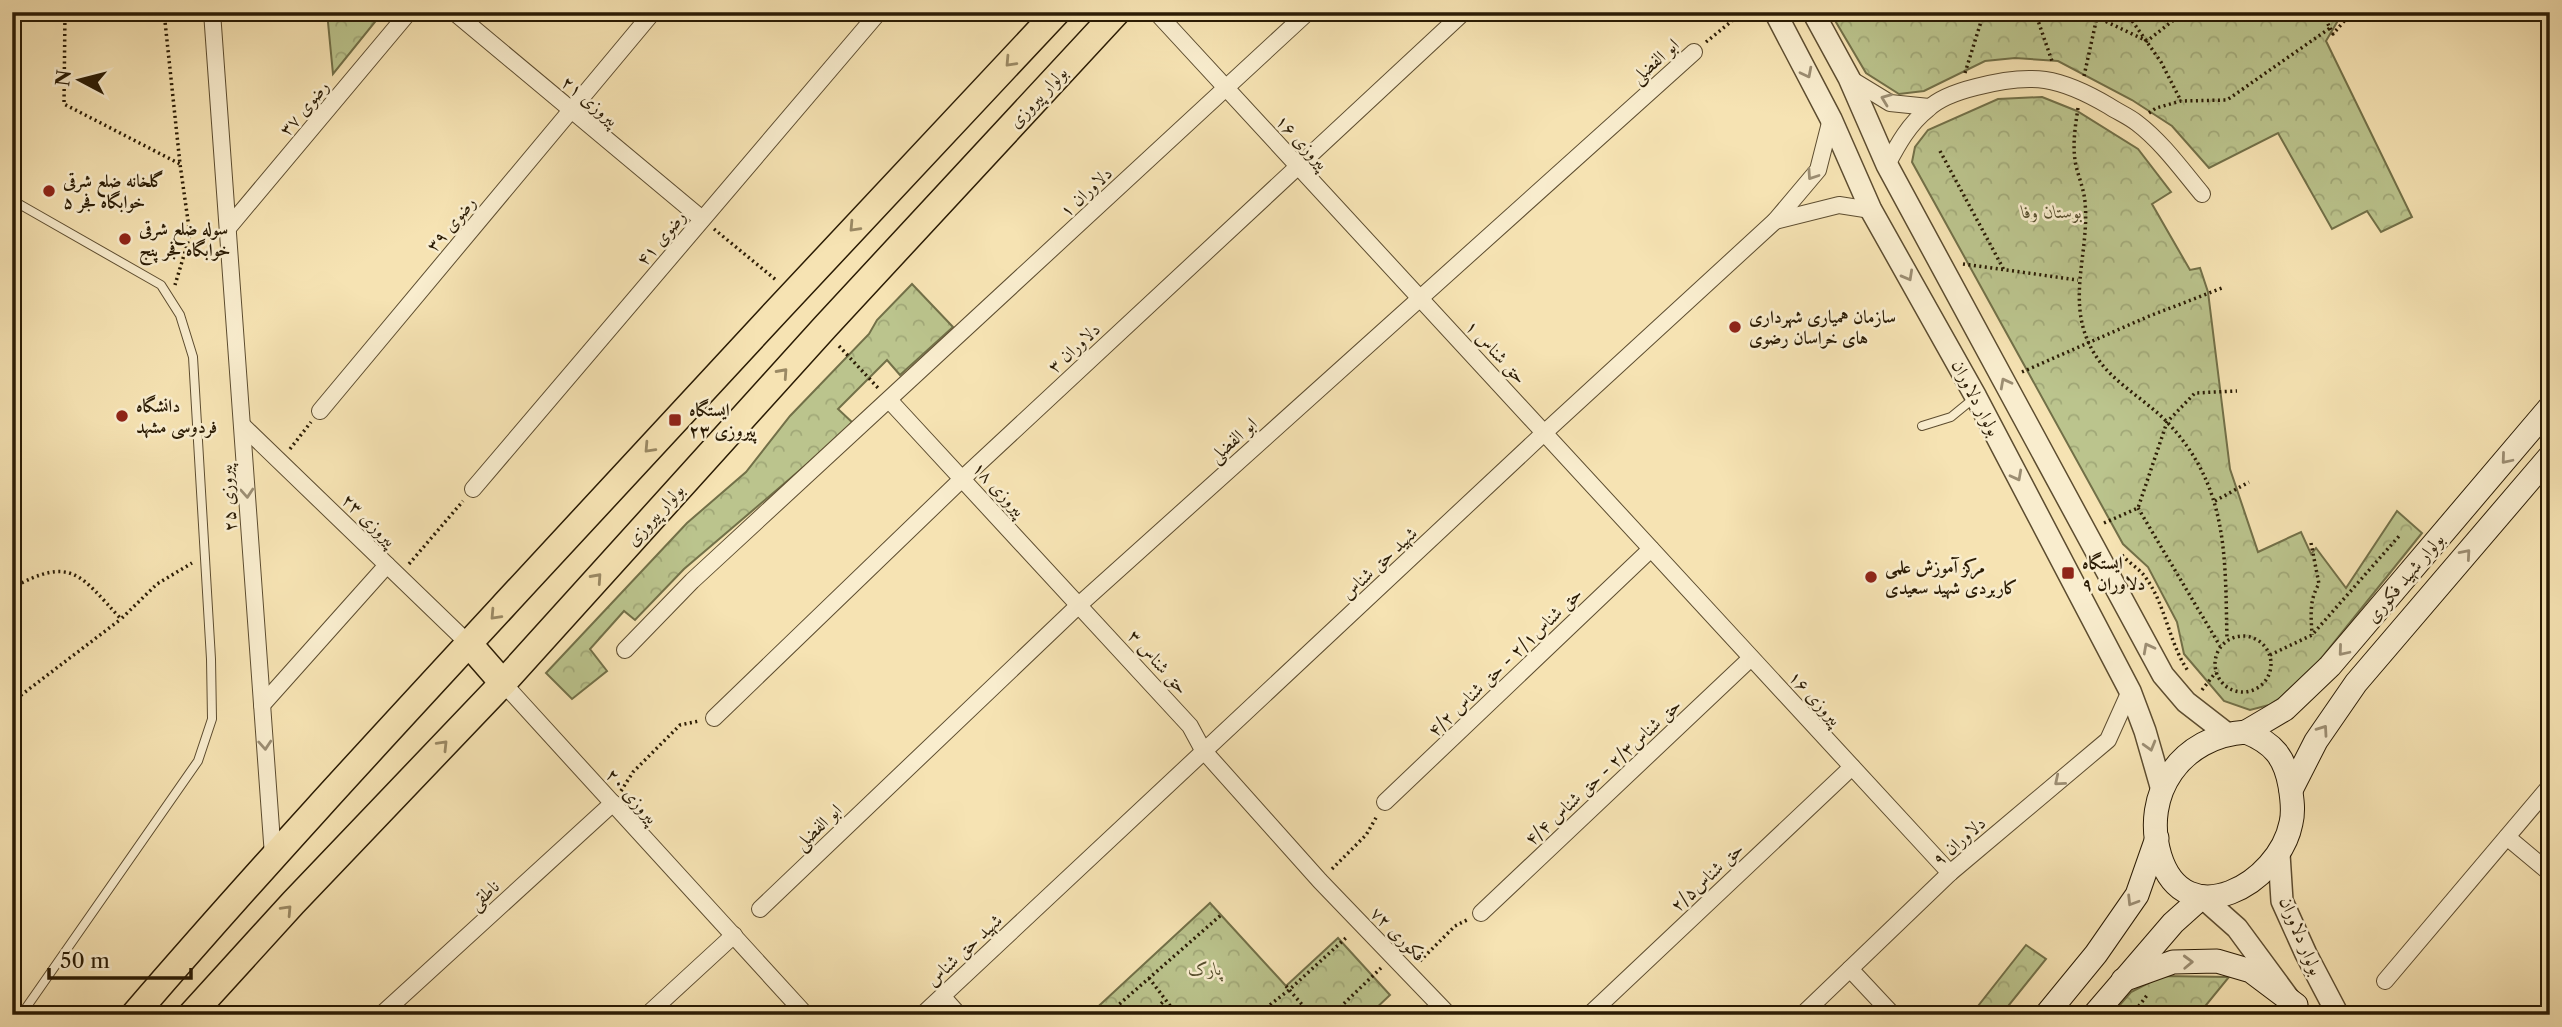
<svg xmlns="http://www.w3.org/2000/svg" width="2562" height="1027" font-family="'Libre Caslon Text',Amiri,serif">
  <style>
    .forest { fill: url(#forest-crowns); stroke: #727048; stroke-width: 2 }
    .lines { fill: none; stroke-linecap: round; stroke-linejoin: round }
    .service-casing { stroke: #5d4d30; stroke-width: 10 }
    .minor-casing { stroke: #5d4d30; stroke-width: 18 }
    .tertiary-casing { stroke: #5d4d30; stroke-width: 24 }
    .secondary-casing { stroke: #2a1b04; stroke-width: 25 }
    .primary-casing { stroke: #2a1b04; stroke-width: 29 }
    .path { stroke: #2a1b04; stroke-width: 3.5; stroke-dasharray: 2 3.5; stroke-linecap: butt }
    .service { stroke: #f9edce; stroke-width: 8 }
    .minor { stroke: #f9edce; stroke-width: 16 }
    .tertiary { stroke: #f9edce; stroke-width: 21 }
    .secondary { stroke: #f9edce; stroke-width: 23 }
    .primary { stroke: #f6e3b3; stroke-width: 26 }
    .oneway { stroke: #9a8964 }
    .oneway2 { stroke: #9c8e73 }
    .poi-dot { fill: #8f2418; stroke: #f9edce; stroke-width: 2.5 }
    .labels { text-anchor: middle; stroke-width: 5; stroke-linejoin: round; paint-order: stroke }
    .street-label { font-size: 18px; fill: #2a1b04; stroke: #f9edce }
    .poi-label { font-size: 18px; font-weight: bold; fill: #2a1b04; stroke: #f9edce; text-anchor: start }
    .park-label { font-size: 18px; font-style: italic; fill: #564e2d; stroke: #f9edce }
  </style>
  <defs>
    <pattern id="forest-crowns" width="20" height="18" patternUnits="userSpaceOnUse" patternTransform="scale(1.75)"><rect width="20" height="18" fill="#bbc48d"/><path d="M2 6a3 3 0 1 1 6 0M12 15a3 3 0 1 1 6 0" fill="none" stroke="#a1a878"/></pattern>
  </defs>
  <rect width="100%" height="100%" fill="#f6e3b3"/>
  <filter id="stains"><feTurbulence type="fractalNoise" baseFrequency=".00286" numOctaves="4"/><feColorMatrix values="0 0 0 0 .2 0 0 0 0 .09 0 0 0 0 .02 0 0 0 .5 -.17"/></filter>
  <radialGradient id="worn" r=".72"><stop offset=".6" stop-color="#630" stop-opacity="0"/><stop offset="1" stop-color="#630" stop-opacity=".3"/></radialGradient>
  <!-- forest -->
  <g class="forest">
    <path d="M 327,12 L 383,12 L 333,74 Z"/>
    <path d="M 1830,12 L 2343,12 L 2326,41 L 2412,217 L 2381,232 L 2367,211 L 2332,229 L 2278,133 L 2209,168 L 2172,126 L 2132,100 L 2058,61 L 2015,58 L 1985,61 L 1924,91 L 1899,94 L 1866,73 Z"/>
    <path d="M 2042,97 L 2077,111 L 2138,149 L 2171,192 L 2152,204 L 2190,270 L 2200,268 L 2208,292 L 2230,469 L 2258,552 L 2301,532 L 2311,554 L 2316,548 L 2346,588 L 2397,511 L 2422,533 L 2299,686 L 2269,705 L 2250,710 L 2224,701 L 2184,654 L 2177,622 L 2148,567 L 2123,544 L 1912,162 L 1915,147 L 1928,130 L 1998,99 Z"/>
    <path d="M 912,284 L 953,327 L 900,375 L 887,360 L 838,409 L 854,424 L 684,569 L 635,620 L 624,611 L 590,649 L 607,671 L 572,699 L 546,673 L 687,523 L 746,472 L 790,416 L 869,334 L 877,320 Z"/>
    <path d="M 1210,903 L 1286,986 L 1338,938 L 1390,995 L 1369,1015 L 1089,1015 Z"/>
    <path d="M 2026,945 L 2046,959 L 2001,1015 L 1971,1015 Z"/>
    <path d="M 2162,976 L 2229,977 L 2198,1015 L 2111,1015 L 2131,992 Z"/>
  </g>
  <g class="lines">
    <!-- service casing -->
    <g class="service-casing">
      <g id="service">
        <path d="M 12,200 L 161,285 L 180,315 L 193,357 L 211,659 L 212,719 L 198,761 L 21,1015"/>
        <path d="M 1922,426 L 1951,417 L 1973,399"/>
      </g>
    </g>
    <!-- minor casing -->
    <g class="minor-casing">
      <g id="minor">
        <path d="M 212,12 L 273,856"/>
        <path d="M 454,12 L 702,219"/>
        <path d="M 1156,12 L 1950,873"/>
        <path d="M 1849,78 L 1890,103 L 1929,107"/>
        <path d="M 1887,165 C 1898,144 1909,124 1928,109 C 1940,97 1960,91 1976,87 C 2032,72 2060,77 2109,106 C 2118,112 2128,116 2137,123 C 2162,142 2182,170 2202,194"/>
        <path d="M 1775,221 L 1839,205 L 1871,210"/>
        <path d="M 228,228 L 409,12"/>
        <path d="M 890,401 L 1190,726 L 1203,750 L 1320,881 L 1449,1015"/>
        <path d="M 320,411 L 653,12"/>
        <path d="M 242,425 L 469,644"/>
        <path d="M 473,489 L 879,12"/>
        <path d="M 625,650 L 692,581 L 1308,12"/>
        <path d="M 503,683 L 806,1015"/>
        <path d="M 262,705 L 387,565"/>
        <path d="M 714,718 L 963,478 L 1464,12"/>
        <path d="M 1385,802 L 1651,549"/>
        <path d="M 2507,837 L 2550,873"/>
        <path d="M 760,909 L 1080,604 L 1694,52"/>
        <path d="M 1481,913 L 1751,658"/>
        <path d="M 1850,969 L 1893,1015"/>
        <path d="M 2385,981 L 2550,786"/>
        <path d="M 943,997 L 959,1015"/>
        <path d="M 381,1015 L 613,803"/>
        <path d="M 647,1015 L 734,935"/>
        <path d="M 922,1015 L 1544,433 L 1775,221 L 1818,170 L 1831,119"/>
        <path d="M 1589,1015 L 1852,767"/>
        <path d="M 1802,1015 L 1950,873 L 2108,740 L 2130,691"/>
      </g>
    </g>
    <!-- tertiary casing -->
    <g class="tertiary-casing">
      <g id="tertiary">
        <path d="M 1775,12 L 1831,119 L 1871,210 L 1976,397 L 2130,691 L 2145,731 L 2162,790"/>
        <path d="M 1813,12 L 1849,78 L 1887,165 L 2163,675 L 2186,702 L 2226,733"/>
        <path d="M 2279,854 L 2282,901 L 2306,954 L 2338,1015"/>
        <path d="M 2202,897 L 2237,928 L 2301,1015"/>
      </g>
    </g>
    <!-- secondary casing -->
    <g class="secondary-casing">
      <g id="secondary">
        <path d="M 2246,732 C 2273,743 2285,757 2290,786 C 2292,798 2294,811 2291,823 C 2279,884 2185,936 2160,856 C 2141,793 2182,736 2246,732 Z"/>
        <path d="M 2246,732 L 2285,709 L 2330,666 L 2550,407"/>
        <path d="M 2291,790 L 2316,741 L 2356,683 L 2550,456"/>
        <path d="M 2123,980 L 2173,962 L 2217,961 L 2251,971 L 2296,1005"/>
        <path d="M 2046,1015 L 2096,954 L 2137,895 L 2157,838"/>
        <path d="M 2094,1015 L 2173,923 L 2202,897"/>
      </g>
    </g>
    <!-- primary casing -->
    <g class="primary-casing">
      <g id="primary">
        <path d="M 469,644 L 503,683"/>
        <path d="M 134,1015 C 264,864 399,719 534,573 C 707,385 882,198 1057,12"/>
        <path d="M 191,1015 L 293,903 L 503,683 L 825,327 L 1117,12"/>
      </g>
    </g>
    <!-- path -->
    <g class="path">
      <path d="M 65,12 L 64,104 L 180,164"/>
      <path d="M 164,12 L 180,164 L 190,235 L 175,285"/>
      <path d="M 2035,12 L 2053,64"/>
      <path d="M 2086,12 L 2147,41 L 2175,19 L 2178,12"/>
      <path d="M 2126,12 L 2161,62 L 2181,101"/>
      <path d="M 2330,28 L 2333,34 L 2352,12"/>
      <path d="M 1706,42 L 1743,12"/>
      <path d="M 1965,73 L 1984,12"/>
      <path d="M 2084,76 L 2097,17"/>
      <path d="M 2078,108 C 2075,128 2072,146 2076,166 C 2079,178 2084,190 2085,202 C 2090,254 2064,303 2094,353 C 2111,382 2144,398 2167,422 C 2229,487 2225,557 2227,640"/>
      <path d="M 2149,113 L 2156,108 L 2181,101 L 2227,100 L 2330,28 L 2322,12"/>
      <path d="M 1940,151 L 2004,270"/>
      <path d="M 714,229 L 776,280"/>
      <path d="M 1963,264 L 2078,280"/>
      <path d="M 839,346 L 879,389"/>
      <path d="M 2022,372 L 2147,317 L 2222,288"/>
      <path d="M 290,449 L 311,422"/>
      <path d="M 2215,501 L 2249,482"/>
      <path d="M 2138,508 L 2220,646"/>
      <path d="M 2104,523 L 2138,508 L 2167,422 L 2195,393 L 2237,391"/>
      <path d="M 2311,543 L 2319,584 C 2309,600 2311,616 2312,635"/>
      <path d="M 2122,555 C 2129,563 2140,569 2146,578 C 2166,606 2169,643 2188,671"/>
      <path d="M 409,564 L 463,501"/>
      <path d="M 12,588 C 72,555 80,575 121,619 L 157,584 L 192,563"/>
      <circle cx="2243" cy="664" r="28"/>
      <path d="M 2270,655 L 2312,635 L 2400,535"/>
      <path d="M 2202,690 L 2216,672"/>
      <path d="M 12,702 L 121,619"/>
      <path d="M 621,791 L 633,772 L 680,725 L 699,721"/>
      <path d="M 1332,869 L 1366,835 L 1377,816"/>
      <path d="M 1420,961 L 1455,926 L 1467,920"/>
      <path d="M 1149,978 L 1177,1015"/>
      <path d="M 1286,986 L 1311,1015"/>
      <path d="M 1107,1015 L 1221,915"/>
      <path d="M 1149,1015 L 1165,1000"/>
      <path d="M 1257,1015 L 1289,990 L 1348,936"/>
      <path d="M 1332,1015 L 1381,968"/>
      <path d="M 2132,1015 L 2148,994"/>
    </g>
    <!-- service -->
    <use href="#service" class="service"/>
    <!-- minor -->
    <use href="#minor" class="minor"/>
    <!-- tertiary -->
    <use href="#tertiary" class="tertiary"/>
    <!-- secondary -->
    <use href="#secondary" class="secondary"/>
    <!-- primary -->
    <use href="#primary" class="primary"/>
  </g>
  <!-- one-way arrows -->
  <defs><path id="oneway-chevron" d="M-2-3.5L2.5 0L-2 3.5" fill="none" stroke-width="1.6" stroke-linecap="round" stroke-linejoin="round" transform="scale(1.75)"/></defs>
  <g class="oneway">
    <use href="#oneway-chevron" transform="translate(1010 62) rotate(133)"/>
    <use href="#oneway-chevron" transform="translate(854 227) rotate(133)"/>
    <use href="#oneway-chevron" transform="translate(783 373) rotate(-48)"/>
    <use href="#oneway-chevron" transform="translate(649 448) rotate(133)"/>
    <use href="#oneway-chevron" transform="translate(597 578) rotate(-48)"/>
    <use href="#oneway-chevron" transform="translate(495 615) rotate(133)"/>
    <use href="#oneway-chevron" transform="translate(443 745) rotate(-46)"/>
    <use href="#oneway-chevron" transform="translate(287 910) rotate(-47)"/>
  </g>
  <g class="oneway2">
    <use href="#oneway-chevron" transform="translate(1807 73) rotate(63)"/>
    <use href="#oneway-chevron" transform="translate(1886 99) rotate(-159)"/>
    <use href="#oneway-chevron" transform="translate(1812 175) rotate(124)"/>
    <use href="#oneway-chevron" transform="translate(1908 276) rotate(61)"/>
    <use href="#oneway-chevron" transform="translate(2005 383) rotate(-118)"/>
    <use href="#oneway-chevron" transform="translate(2506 459) rotate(130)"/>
    <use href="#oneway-chevron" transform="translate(2017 476) rotate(62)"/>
    <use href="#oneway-chevron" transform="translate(247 493) rotate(86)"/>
    <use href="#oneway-chevron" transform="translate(2466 554) rotate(-49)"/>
    <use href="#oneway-chevron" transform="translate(2148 648) rotate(-118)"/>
    <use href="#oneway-chevron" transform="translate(2343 651) rotate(130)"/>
    <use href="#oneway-chevron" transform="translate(2323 730) rotate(-55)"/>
    <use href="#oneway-chevron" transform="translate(265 745) rotate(86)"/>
    <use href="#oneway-chevron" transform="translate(2150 746) rotate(74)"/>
    <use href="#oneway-chevron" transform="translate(2059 781) rotate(140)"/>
    <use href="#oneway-chevron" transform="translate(2132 901) rotate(122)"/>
    <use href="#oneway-chevron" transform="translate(2188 962) rotate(-2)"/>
  </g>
  <!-- markers -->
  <g class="poi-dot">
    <circle cx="49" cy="191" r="7"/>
    <circle cx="125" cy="239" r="7"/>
    <circle cx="1735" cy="327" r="7"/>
    <circle cx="122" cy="416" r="7"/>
    <rect x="668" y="413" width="14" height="14" rx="3.5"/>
    <rect x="2061" y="566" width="14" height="14" rx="3.5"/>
    <circle cx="1871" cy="577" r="7"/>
  </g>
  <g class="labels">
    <!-- street labels -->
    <g class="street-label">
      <text transform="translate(1655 61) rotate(-42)" y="6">ابو الفضلی</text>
      <text transform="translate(1038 97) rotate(-47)" y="6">بولوار پیروزی</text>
      <text transform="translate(590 101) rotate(40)" y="6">پیروزی ۲۱</text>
      <text transform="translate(304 108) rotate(-50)" y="6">رضوی ۳۷</text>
      <text transform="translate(1302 142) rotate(47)" y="6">پیروزی ۱۶</text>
      <text transform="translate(1086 192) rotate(-43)" y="6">دلاوران ۱</text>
      <text transform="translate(451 224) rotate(-50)" y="6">رضوی ۳۹</text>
      <text transform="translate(661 238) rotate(-50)" y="6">رضوی ۴۱</text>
      <text transform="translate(1074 348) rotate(-43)" y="6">دلاوران ۳</text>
      <text transform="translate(1496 352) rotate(47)" y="6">حق شناس ۱</text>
      <text transform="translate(1976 398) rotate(62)" y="6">بولوار دلاوران</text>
      <text transform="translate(1233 440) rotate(-42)" y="6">ابو الفضلی</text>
      <text transform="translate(999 489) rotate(47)" y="6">پیروزی ۱۸</text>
      <text transform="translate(228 498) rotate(-94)" y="6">پیروزی ۲۵</text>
      <text transform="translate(655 515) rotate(-48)" y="6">بولوار پیروزی</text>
      <text transform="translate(369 520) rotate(44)" y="6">پیروزی ۲۳</text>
      <text transform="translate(1379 563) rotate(-43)" y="6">شهید حق شناس</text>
      <text transform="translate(2405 578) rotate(-50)" y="6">بولوار شهید فکوری</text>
      <text transform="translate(1158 662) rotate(48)" y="6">حق شناس ۳</text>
      <text transform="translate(1505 662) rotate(-44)" y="6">حق شناس۲/۱ - حق شناس ۴/۲</text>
      <text transform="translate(1815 698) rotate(47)" y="6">پیروزی ۱۶</text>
      <text transform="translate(1603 772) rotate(-43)" y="6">حق شناس۲/۳ - حق شناس ۴/۴</text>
      <text transform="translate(632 796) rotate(48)" y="6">پیروزی ۲۰</text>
      <text transform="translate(818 827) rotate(-44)" y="6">ابو الفضلی</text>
      <text transform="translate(1959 841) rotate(-41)" y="6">دلاوران ۹</text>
      <text transform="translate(1707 877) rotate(-43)" y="6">حق شناس۲/۵</text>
      <text transform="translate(484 895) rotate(-42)" y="6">ناطقی</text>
      <text transform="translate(1398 934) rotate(45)" y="6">فکوری ۷۲</text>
      <text transform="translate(2301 936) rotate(67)" y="6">بولوار دلاوران</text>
      <text transform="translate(964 950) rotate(-43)" y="6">شهید حق شناس</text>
    </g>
    <!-- poi labels -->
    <g class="poi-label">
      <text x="63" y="187">گلخانه ضلع شرقی<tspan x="63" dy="21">خوابگاه فجر ۵</tspan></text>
      <text x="139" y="235">سوله ضلع شرقی<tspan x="139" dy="21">خوابگاه فجر پنج</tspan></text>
      <text x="1749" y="323">سازمان همیاری شهرداری<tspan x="1749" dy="21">های خراسان رضوی</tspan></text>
      <text x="136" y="412">دانشگاه<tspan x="136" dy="21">فردوسی مشهد</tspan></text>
      <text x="689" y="416">ایستگاه<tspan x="689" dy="21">پیروزی ۲۳</tspan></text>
      <text x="2082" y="569">ایستگاه<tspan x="2082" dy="21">دلاوران ۹</tspan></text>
      <text x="1885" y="573">مرکز آموزش علمی<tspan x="1885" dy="21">کاربردی شهید سعیدی</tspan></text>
    </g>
    <!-- park labels -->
    <g class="park-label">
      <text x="2052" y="218">بوستان وفا</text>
      <text x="1205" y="975">پارک</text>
    </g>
  </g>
  <!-- margin -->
  <rect width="2562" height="1027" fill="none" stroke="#f6e3b3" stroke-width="42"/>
  <rect x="14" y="14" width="2534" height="999" fill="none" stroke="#2a1b04" stroke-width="3.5"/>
  <rect x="21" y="21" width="2520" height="985" fill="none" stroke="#2a1b04" stroke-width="2"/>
  <!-- north arrow -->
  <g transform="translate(80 80) rotate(277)" stroke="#f9edce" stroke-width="5" paint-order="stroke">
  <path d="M0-5L12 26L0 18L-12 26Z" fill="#2a1b04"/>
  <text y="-10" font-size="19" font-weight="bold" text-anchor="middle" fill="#2a1b04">N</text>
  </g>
  <!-- scale -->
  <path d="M49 968v10h142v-10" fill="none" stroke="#2a1b04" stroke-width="3.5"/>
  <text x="60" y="968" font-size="21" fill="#2a1b04" stroke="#f9edce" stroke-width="5" paint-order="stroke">50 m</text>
  <rect width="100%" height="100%" filter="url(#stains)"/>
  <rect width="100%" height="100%" fill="url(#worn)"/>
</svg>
